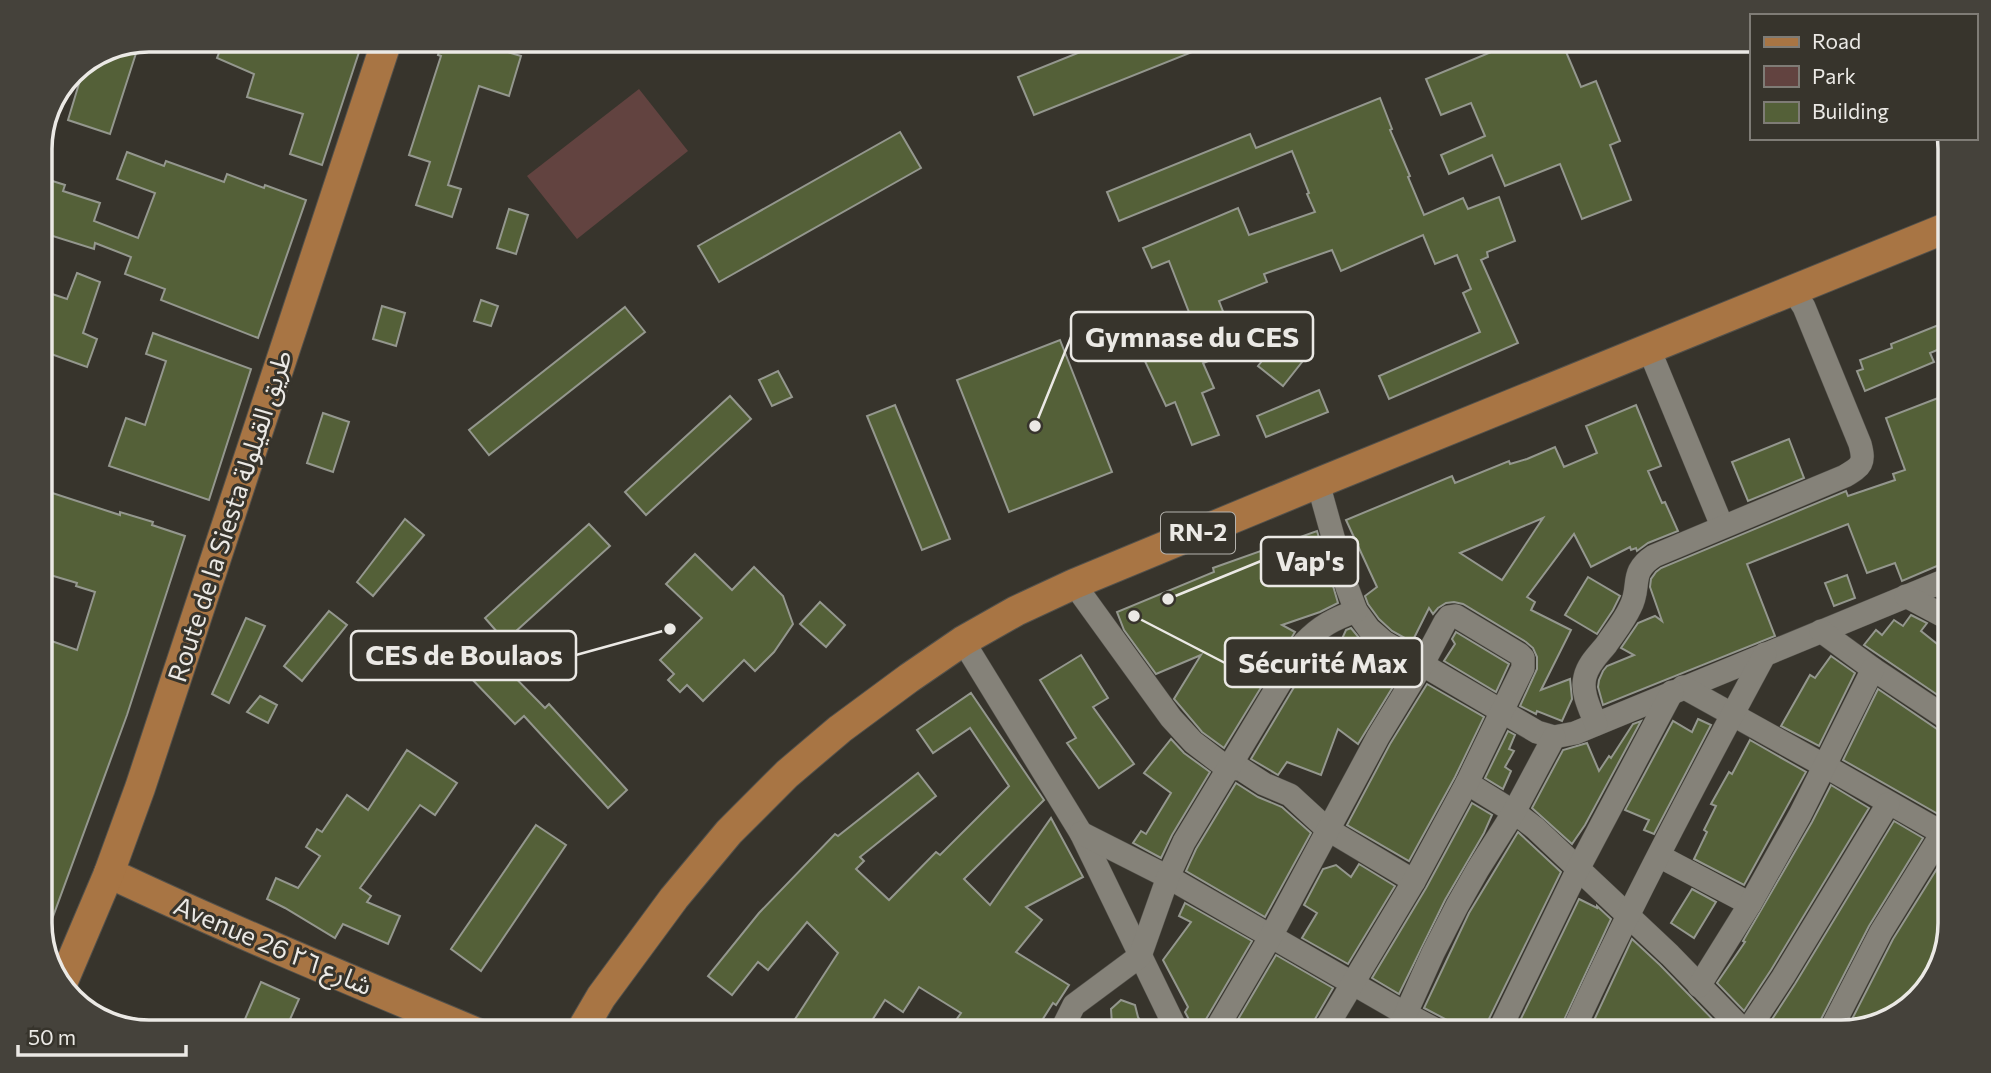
<svg xmlns="http://www.w3.org/2000/svg" width="1991" height="1073" font-family="Commissioner,'Noto Sans Arabic',sans-serif">
  <style>
    .green { fill: #624340 }
    .building { fill: #546038; stroke: #94978e; stroke-width: 2; fill-rule: evenodd }
    .lines { fill: none; stroke-linecap: round; stroke-linejoin: round }
    .minor-casing { stroke: #53514b; stroke-width: 24 }
    .major-casing { stroke: #53514b; stroke-width: 32 }
    .minor { stroke: #858279; stroke-width: 23 }
    .major { stroke: #a87544; stroke-width: 30 }
    .labels { text-anchor: middle; stroke-width: 6; stroke-linejoin: round; paint-order: stroke }
    .shield { fill: #37342c; stroke: #b5b3ae; stroke-width: 2 }
    .shield-label { font-size: 24px; font-weight: bold; fill: #ebe9e5 }
    .street-label { font-size: 26px; fill: #ebe9e5; stroke: #37342c }
    .rim { fill: none; stroke: #ebe9e5; stroke-width: 3.5 }
    .leader { fill: none; stroke: #ebe9e5; stroke-width: 2.5 }
    .callout-dot { fill: #ebe9e5; stroke: #37342c; stroke-width: 2.5 }
    .callout { fill: #37342c; stroke: #ebe9e5; stroke-width: 2.5 }
    .callout-label { font-size: 28px; text-anchor: middle; font-weight: bold; fill: #ebe9e5 }
  </style>
  <rect width="100%" height="100%" fill="#37342c"/>
  <!-- green -->
  <path class="green" d="M 639,89 L 688,151 L 577,239 L 527,176 Z"/>
  <!-- building -->
  <g class="building">
    <path d="M 224,40 L 238,40 L 262,50 L 264,40 L 363,40 L 322,165 L 290,154 L 303,114 L 247,97 L 254,74 L 217,58 Z"/>
    <path d="M 442,40 L 511,40 L 504,51 L 521,56 L 509,96 L 479,86 L 448,185 L 461,189 L 452,217 L 416,205 L 430,162 L 409,155 L 441,56 L 438,55 Z"/>
    <path d="M 1110,40 L 1219,40 L 1220,41 L 1034,115 L 1018,77 Z"/>
    <path d="M 1520,40 L 1561,40 L 1581,87 L 1596,81 L 1620,141 L 1610,145 L 1631,200 L 1582,219 L 1560,164 L 1505,186 L 1492,155 L 1449,174 L 1441,155 L 1485,136 L 1471,103 L 1441,115 L 1426,79 Z"/>
    <path d="M 139,44 L 110,134 L 68,120 L 84,67 Z"/>
    <path d="M 1380,98 L 1392,129 L 1390,130 L 1410,176 L 1408,177 L 1424,215 L 1463,198 L 1468,209 L 1499,197 L 1515,241 L 1487,252 L 1488,257 L 1481,260 L 1518,343 L 1389,399 L 1379,376 L 1480,332 L 1463,293 L 1471,289 L 1457,255 L 1435,264 L 1423,235 L 1341,271 L 1332,250 L 1264,274 L 1267,282 L 1219,301 L 1238,350 L 1203,363 L 1214,388 L 1202,393 L 1219,435 L 1192,445 L 1175,402 L 1166,406 L 1136,342 L 1192,320 L 1169,261 L 1152,268 L 1143,248 L 1238,208 L 1249,235 L 1315,212 L 1307,194 L 1309,193 L 1292,151 L 1119,221 L 1107,192 L 1250,134 L 1256,148 Z"/>
    <path d="M 900,132 L 921,168 L 719,282 L 698,246 Z"/>
    <path d="M 127,152 L 164,166 L 166,161 L 224,182 L 227,174 L 264,188 L 265,185 L 306,200 L 258,338 L 161,300 L 165,289 L 125,274 L 131,257 L 95,243 L 94,249 L 40,232 L 40,177 L 65,185 L 63,191 L 100,203 L 94,221 L 138,238 L 155,193 L 117,179 Z"/>
    <path d="M 509,209 L 528,215 L 516,254 L 497,248 Z"/>
    <path d="M 77,273 L 100,282 L 83,333 L 97,339 L 87,367 L 40,350 L 40,290 L 67,299 Z"/>
    <path d="M 481,300 L 498,306 L 491,326 L 474,321 Z"/>
    <path d="M 382,306 L 405,313 L 396,346 L 373,339 Z"/>
    <path d="M 625,307 L 645,332 L 489,455 L 469,430 Z"/>
    <path d="M 1951,320 L 1951,344 L 1930,353 L 1934,362 L 1865,391 L 1857,371 L 1863,369 L 1860,360 L 1892,348 L 1891,344 Z"/>
    <path d="M 153,333 L 251,369 L 209,500 L 109,466 L 126,418 L 145,425 L 166,361 L 146,354 Z"/>
    <path d="M 1281,337 L 1306,357 L 1283,386 L 1258,366 Z"/>
    <path d="M 1060,340 L 1112,472 L 1009,512 L 957,380 Z"/>
    <path d="M 778,371 L 792,397 L 772,406 L 759,380 Z"/>
    <path d="M 1319,390 L 1328,412 L 1266,437 L 1257,416 Z"/>
    <path d="M 1951,393 L 1951,502 L 1938,507 L 1951,537 L 1951,560 L 1902,581 L 1895,563 L 1867,573 L 1848,524 L 1747,564 L 1775,636 L 1603,705 L 1598,687 L 1599,680 L 1603,671 L 1607,666 L 1634,655 L 1621,648 L 1638,623 L 1655,616 L 1662,621 L 1650,587 L 1651,579 L 1656,572 L 1661,568 L 1846,491 L 1848,496 L 1895,480 L 1893,474 L 1905,470 L 1886,418 Z"/>
    <path d="M 730,396 L 751,419 L 646,515 L 625,492 Z"/>
    <path d="M 895,405 L 950,539 L 922,550 L 867,416 Z"/>
    <path d="M 1636,405 L 1661,466 L 1648,471 L 1662,503 L 1665,502 L 1678,531 L 1648,543 L 1637,551 L 1636,548 L 1631,550 L 1630,547 L 1591,567 L 1574,534 L 1527,597 L 1535,602 L 1531,610 L 1571,630 L 1541,690 L 1570,679 L 1572,699 L 1562,721 L 1537,711 L 1536,714 L 1520,706 L 1537,669 L 1537,657 L 1533,648 L 1526,642 L 1463,604 L 1454,602 L 1446,603 L 1438,608 L 1433,614 L 1429,608 L 1412,642 L 1392,631 L 1379,619 L 1368,604 L 1365,596 L 1377,587 L 1346,520 L 1452,476 L 1455,483 L 1509,461 L 1510,464 L 1527,459 L 1555,447 L 1564,467 L 1597,453 L 1586,426 ZM 1543,518 L 1502,580 L 1460,553 Z"/>
    <path d="M 323,413 L 349,422 L 333,472 L 307,463 Z"/>
    <path d="M 1789,439 L 1804,478 L 1748,501 L 1732,462 Z"/>
    <path d="M 40,489 L 120,515 L 120,512 L 153,522 L 152,525 L 185,536 L 127,715 L 44,941 L 41,931 L 40,637 L 77,650 L 95,592 L 76,586 L 77,583 L 40,572 Z"/>
    <path d="M 405,519 L 424,535 L 373,596 L 357,582 Z"/>
    <path d="M 589,524 L 610,546 L 505,641 L 485,618 Z"/>
    <path d="M 1317,531 L 1338,603 L 1320,612 L 1282,625 L 1295,632 L 1224,748 L 1202,732 L 1174,699 L 1201,655 L 1156,674 L 1124,630 L 1117,612 L 1214,572 L 1213,568 Z"/>
    <path d="M 695,554 L 732,590 L 754,567 L 783,596 L 793,624 L 774,652 L 755,671 L 744,660 L 703,701 L 687,685 L 680,692 L 668,680 L 674,674 L 660,660 L 702,618 L 666,584 Z"/>
    <path d="M 1847,575 L 1855,598 L 1834,606 L 1825,583 Z"/>
    <path d="M 1588,577 L 1620,596 L 1613,610 L 1597,634 L 1565,615 Z"/>
    <path d="M 820,602 L 845,625 L 826,647 L 800,624 Z"/>
    <path d="M 329,611 L 347,625 L 302,681 L 284,666 Z"/>
    <path d="M 1911,615 L 1927,623 L 1921,631 L 1951,655 L 1951,694 L 1945,700 L 1864,645 L 1876,630 L 1882,635 L 1894,620 L 1903,626 Z"/>
    <path d="M 246,618 L 265,626 L 229,703 L 212,694 Z"/>
    <path d="M 1351,628 L 1360,639 L 1375,653 L 1400,668 L 1399,670 L 1402,672 L 1358,744 L 1338,729 L 1321,775 L 1287,762 L 1278,775 L 1251,759 L 1315,652 L 1322,645 L 1336,652 L 1346,630 Z"/>
    <path d="M 1456,632 L 1509,664 L 1496,692 L 1444,661 L 1455,644 L 1452,639 Z"/>
    <path d="M 490,652 L 545,708 L 549,704 L 627,790 L 608,808 L 524,716 L 515,724 L 467,674 Z"/>
    <path d="M 1081,655 L 1108,698 L 1093,707 L 1134,764 L 1099,788 L 1067,743 L 1076,738 L 1040,680 Z"/>
    <path d="M 1831,656 L 1855,673 L 1819,746 L 1781,726 L 1810,675 L 1815,678 Z"/>
    <path d="M 1427,684 L 1484,717 L 1455,777 L 1409,861 L 1347,825 L 1390,744 Z"/>
    <path d="M 1878,689 L 1943,733 L 1951,735 L 1951,805 L 1944,807 L 1938,814 L 1843,760 Z"/>
    <path d="M 971,693 L 1044,800 L 964,879 L 990,905 L 1051,818 L 1083,877 L 1026,907 L 1042,920 L 1016,952 L 1069,985 L 1056,1005 L 1053,1003 L 1034,1033 L 947,1033 L 961,1013 L 919,987 L 903,1012 L 885,1000 L 864,1033 L 786,1033 L 838,953 L 807,922 L 768,970 L 758,962 L 732,995 L 708,976 L 759,913 L 835,834 L 838,836 L 918,773 L 936,796 L 860,857 L 864,861 L 856,869 L 889,900 L 936,852 L 940,855 L 1009,786 L 970,728 L 933,753 L 917,730 Z"/>
    <path d="M 260,696 L 277,705 L 268,723 L 247,712 Z"/>
    <path d="M 1698,719 L 1711,725 L 1654,834 L 1644,830 L 1649,820 L 1625,810 L 1673,721 L 1692,732 Z"/>
    <path d="M 1641,721 L 1585,825 L 1572,844 L 1532,808 L 1563,750 L 1587,743 L 1599,771 L 1609,756 L 1611,758 L 1633,724 Z"/>
    <path d="M 1508,731 L 1515,735 L 1509,749 L 1514,751 L 1505,767 L 1511,771 L 1503,789 L 1485,778 Z"/>
    <path d="M 1171,739 L 1184,753 L 1210,772 L 1172,835 L 1161,858 L 1133,843 L 1141,831 L 1146,834 L 1171,793 L 1144,773 Z"/>
    <path d="M 1750,740 L 1806,772 L 1744,885 L 1694,859 L 1707,832 L 1704,830 L 1716,806 L 1711,804 L 1729,772 L 1732,774 Z"/>
    <path d="M 407,750 L 457,783 L 435,815 L 420,805 L 360,888 L 371,896 L 367,902 L 400,916 L 388,944 L 343,924 L 335,938 L 285,908 L 267,899 L 276,878 L 298,888 L 320,856 L 306,847 L 317,829 L 322,832 L 347,795 L 368,810 Z"/>
    <path d="M 1236,783 L 1258,797 L 1282,807 L 1311,833 L 1265,917 L 1186,871 L 1196,849 Z"/>
    <path d="M 1831,785 L 1869,808 L 1771,970 L 1744,1011 L 1717,983 L 1745,942 L 1743,941 L 1812,822 Z"/>
    <path d="M 1472,803 L 1492,815 L 1484,833 L 1445,900 L 1399,994 L 1372,978 L 1426,888 Z"/>
    <path d="M 1894,821 L 1923,838 L 1869,926 L 1817,1027 L 1815,1033 L 1780,1033 L 1769,1024 L 1795,984 Z"/>
    <path d="M 536,825 L 566,845 L 481,971 L 451,949 Z"/>
    <path d="M 1518,832 L 1561,872 L 1485,1027 L 1484,1033 L 1456,1033 L 1454,1026 L 1449,1021 L 1424,1008 L 1469,913 Z"/>
    <path d="M 1948,851 L 1951,852 L 1951,924 L 1939,972 L 1897,1018 L 1852,1030 L 1848,1027 L 1893,939 Z"/>
    <path d="M 1359,864 L 1395,886 L 1348,964 L 1302,938 L 1317,913 L 1304,905 L 1323,869 L 1336,865 L 1351,877 Z"/>
    <path d="M 1692,889 L 1716,902 L 1694,938 L 1671,923 Z"/>
    <path d="M 1579,899 L 1597,908 L 1597,906 L 1611,919 L 1558,1033 L 1514,1033 Z"/>
    <path d="M 1185,903 L 1252,941 L 1202,1026 L 1200,1033 L 1196,1033 L 1185,1012 L 1188,1007 L 1163,960 L 1191,922 L 1179,916 Z"/>
    <path d="M 1632,939 L 1660,965 L 1726,1033 L 1588,1033 Z"/>
    <path d="M 1276,955 L 1333,988 L 1311,1026 L 1309,1033 L 1230,1033 Z"/>
    <path d="M 261,982 L 299,999 L 284,1033 L 239,1033 Z"/>
    <path d="M 1121,1000 L 1135,1005 L 1138,1017 L 1148,1033 L 1137,1033 L 1112,1025 L 1111,1009 Z"/>
  </g>
  <g class="lines">
    <!-- minor casing -->
    <g class="minor-casing">
      <g id="minor">
        <path d="M 1649,349 L 1722,526"/>
        <path d="M 1318,483 L 1347,587 L 1356,611 L 1369,629 L 1384,642 L 1537,732 L 1554,737 L 1575,733 L 1951,578"/>
        <path d="M 1074,584 L 1171,718 L 1193,742 L 1227,768 L 1241,769 L 1264,784 L 1290,795 L 1327,829 L 1414,881"/>
        <path d="M 1906,596 L 1951,620"/>
        <path d="M 1821,631 L 1873,669 L 1951,721"/>
        <path d="M 963,641 L 1081,833 L 1178,1033"/>
        <path d="M 1683,687 L 1825,766 L 1951,838"/>
        <path d="M 1596,724 C 1590,709 1581,692 1585,677 C 1588,664 1598,655 1606,645 C 1614,633 1624,621 1630,608 C 1642,586 1628,573 1654,556 L 1845,476 C 1862,466 1865,463 1860,444 L 1804,307 L 1793,290"/>
        <path d="M 1467,783 L 1514,812 L 1535,828 L 1670,955 L 1746,1033 L 1783,977 L 1888,804"/>
        <path d="M 1081,833 L 1168,877 L 1404,1013 L 1442,1033"/>
        <path d="M 1659,856 L 1750,904"/>
        <path d="M 1699,986 L 1750,904 L 1800,815 L 1873,669"/>
        <path d="M 1060,1033 L 1074,1005 L 1140,956 L 1168,877 L 1184,842 L 1304,643 C 1320,626 1334,619 1356,611"/>
        <path d="M 1214,1033 L 1271,936 L 1378,737 L 1422,665 L 1445,622 L 1449,617 L 1456,616 L 1519,654 L 1523,658 L 1523,668 L 1467,783 L 1414,881 L 1323,1033"/>
        <path d="M 1397,1033 L 1433,953 L 1457,906 L 1478,869 L 1514,812 L 1554,737"/>
        <path d="M 1498,1033 L 1578,869 L 1672,692"/>
        <path d="M 1572,1033 C 1631,904 1698,778 1765,654"/>
        <path d="M 1829,1033 L 1881,932 L 1951,819"/>
      </g>
    </g>
    <!-- major casing -->
    <g class="major-casing">
      <g id="major">
        <path d="M 109,873 C 230,930 353,981 477,1033"/>
        <path d="M 61,986 L 109,873 L 140,788 L 387,40"/>
        <path d="M 580,1033 L 601,997 L 674,898 L 729,832 L 787,774 L 840,729 L 909,678 L 963,641 L 1016,611 L 1074,584 L 1318,483 L 1951,226"/>
      </g>
    </g>
    <!-- minor -->
    <use href="#minor" class="minor"/>
    <!-- major -->
    <use href="#major" class="major"/>
  </g>
  <g class="labels">
    <!-- shield labels -->
    <rect class="shield" x="1161" y="512.5" width="74" height="41" rx="5"/>
    <g class="shield-label">
      <text x="1198" y="541">RN-2</text>
    </g>
    <!-- street labels -->
    <g class="street-label">
      <text transform="translate(230 516) rotate(-72)" y="9">Route de la Siesta طريق القيلولة</text>
      <text transform="translate(273 946) rotate(23)" y="9">Avenue 26 شارع ٢٦</text>
    </g>
  </g>
  <!-- crop -->
  <path d="M0 0H1991V1073H0ZM149 52H1841A97 97 0 0 1 1938 149V923A97 97 0 0 1 1841 1020H149A97 97 0 0 1 52 923V149A97 97 0 0 1 149 52Z" fill="#45423b" fill-rule="evenodd"/>
  <path class="rim" d="M149 52H1841A97 97 0 0 1 1938 149V923A97 97 0 0 1 1841 1020H149A97 97 0 0 1 52 923V149A97 97 0 0 1 149 52Z"/>
  <!-- callouts -->
  <path class="leader" d="M1035 426L1071 337M1168 599L1261 561M670 629L576 655M1134 616L1225 663"/>
  <g class="callout-dot">
    <circle cx="1035" cy="426" r="7"/>
    <circle cx="1168" cy="599" r="7"/>
    <circle cx="670" cy="629" r="7"/>
    <circle cx="1134" cy="616" r="7"/>
  </g>
  <g class="callout">
    <rect x="1071" y="312" width="242" height="49" rx="7"/>
    <rect x="1261" y="537" width="97" height="49" rx="7"/>
    <rect x="351" y="631" width="225" height="49" rx="7"/>
    <rect x="1225" y="638" width="197" height="49" rx="7"/>
  </g>
  <g class="callout-label">
    <text x="1192" y="347">Gymnase du CES</text>
    <text x="1310" y="571">Vap's</text>
    <text x="464" y="665">CES de Boulaos</text>
    <text x="1323" y="673">Sécurité Max</text>
  </g>
  <!-- legend -->
  <rect x="1750" y="14" width="228" height="126" fill="#37342c" stroke="#7f7c76" stroke-width="2"/>
  <rect x="1764" y="37" width="35" height="10" fill="#a87544" stroke="#7f7c76" stroke-width="2"/>
  <text x="1812" y="49" font-size="21" fill="#ebe9e5">Road</text>
  <rect x="1764" y="66" width="35" height="21" fill="#624340" stroke="#7f7c76" stroke-width="2"/>
  <text x="1812" y="84" font-size="21" fill="#ebe9e5">Park</text>
  <rect x="1764" y="102" width="35" height="21" fill="#546038" stroke="#7f7c76" stroke-width="2"/>
  <text x="1812" y="119" font-size="21" fill="#ebe9e5">Building</text>
  <!-- scale -->
  <path d="M18 1045v10h168v-10" fill="none" stroke="#ebe9e5" stroke-width="3.5"/>
  <text x="28" y="1045" font-size="21" fill="#ebe9e5" stroke="#37342c" stroke-width="5" paint-order="stroke">50 m</text>
</svg>
